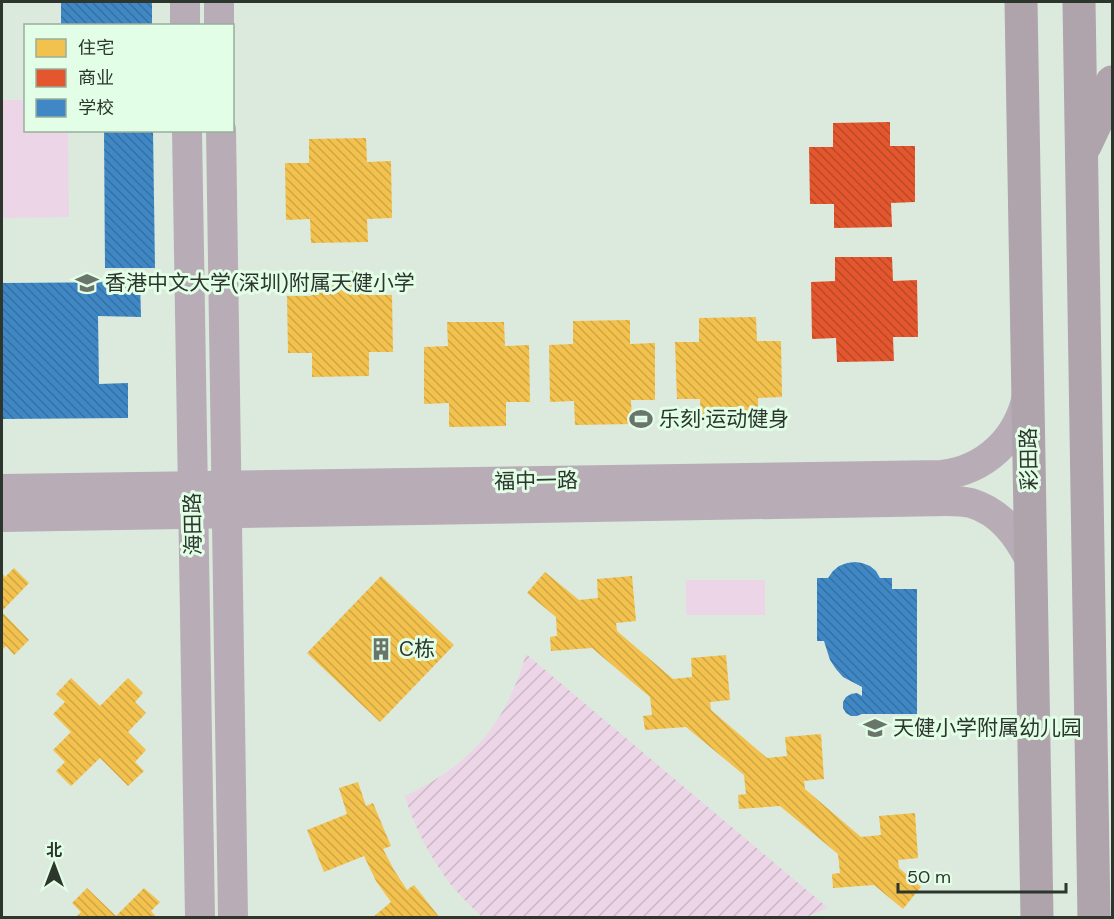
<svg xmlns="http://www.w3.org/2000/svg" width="1114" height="919" font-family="'DM Sans','Noto Sans SC',sans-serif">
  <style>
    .garden { fill: url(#garden-furrows) }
    .pitch { fill: #ecd5e6 }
    .homes { fill: url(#homes-back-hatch) }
    .shops { fill: url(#shops-back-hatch) }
    .schools { fill: url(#schools-back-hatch) }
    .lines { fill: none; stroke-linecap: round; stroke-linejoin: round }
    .tertiary { stroke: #b8adb6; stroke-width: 30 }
    .primary { stroke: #afa3ac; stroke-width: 33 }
    .labels { text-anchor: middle; stroke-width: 6; stroke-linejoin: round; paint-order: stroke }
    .poi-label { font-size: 21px; fill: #2c362d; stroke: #e2fee6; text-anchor: start }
    .street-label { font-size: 21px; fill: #2c362d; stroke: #e2fee6 }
  </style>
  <defs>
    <pattern id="garden-furrows" width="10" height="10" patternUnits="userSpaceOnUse" patternTransform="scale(1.5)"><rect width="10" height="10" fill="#ecd5e6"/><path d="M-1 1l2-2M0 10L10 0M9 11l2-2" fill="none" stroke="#cbb7c6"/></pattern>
    <pattern id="homes-back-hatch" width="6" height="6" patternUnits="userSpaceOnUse" patternTransform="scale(1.5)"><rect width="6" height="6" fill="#f2c14e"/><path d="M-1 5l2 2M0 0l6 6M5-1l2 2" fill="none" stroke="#d0a644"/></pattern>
    <pattern id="shops-back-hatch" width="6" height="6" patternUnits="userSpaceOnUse" patternTransform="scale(1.5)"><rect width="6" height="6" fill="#e4572e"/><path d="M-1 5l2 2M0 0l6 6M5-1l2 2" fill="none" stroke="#b94928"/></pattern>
    <pattern id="schools-back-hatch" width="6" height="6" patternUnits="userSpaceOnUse" patternTransform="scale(1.5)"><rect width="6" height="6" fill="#3f88c5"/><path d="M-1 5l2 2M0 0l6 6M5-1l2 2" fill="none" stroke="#3570a0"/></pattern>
  </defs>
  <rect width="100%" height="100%" fill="#dbeadd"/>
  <!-- garden -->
  <path class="garden" d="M 526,654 L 828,908 L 804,918 L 482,918 L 481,916 C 471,906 460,896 451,885 C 431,858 414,828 405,796 C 470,765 506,725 526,654 Z"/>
  <!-- pitch -->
  <g class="pitch">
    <path d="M 2,100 L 25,100 L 26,130 L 68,131 L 69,217 L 2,218 Z"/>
    <rect x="686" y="580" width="79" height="35"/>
  </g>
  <!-- homes -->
  <g class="homes">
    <path d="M 366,138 L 367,162 L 391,161 L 392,218 L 367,219 L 368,242 L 311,243 L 310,219 L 286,220 L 285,163 L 309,163 L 309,139 Z"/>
    <path d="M 367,271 L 368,295 L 392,295 L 393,352 L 369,352 L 369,376 L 312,377 L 312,353 L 288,353 L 287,296 L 311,296 L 310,272 Z"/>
    <path d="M 756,317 L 757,341 L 781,341 L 782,397 L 758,398 L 758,422 L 701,422 L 700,399 L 677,399 L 675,342 L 699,342 L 699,318 Z"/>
    <path d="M 630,320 L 630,344 L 655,343 L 655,400 L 631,400 L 632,424 L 575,425 L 574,401 L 550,402 L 549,345 L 573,344 L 573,321 Z"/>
    <path d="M 447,322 L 504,322 L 505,346 L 529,345 L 530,402 L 506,402 L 506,426 L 449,427 L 449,403 L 424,404 L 424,347 L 448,346 Z"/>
    <path d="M 14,568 L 29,583 L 2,611 L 2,573 L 5,577 Z"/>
    <path d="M 545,572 L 579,600 L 598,598 L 597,579 L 632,576 L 636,621 L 616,623 L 617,631 L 673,679 L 692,677 L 691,658 L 726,655 L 730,700 L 710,702 L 711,710 L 767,758 L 787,756 L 785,737 L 821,734 L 824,779 L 804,781 L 805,789 L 861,837 L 881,835 L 879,816 L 915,813 L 918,858 L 898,860 L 899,868 L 921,887 L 903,909 L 874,885 L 833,888 L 832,874 L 840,873 L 838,854 L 780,806 L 739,809 L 738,795 L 746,794 L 744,775 L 686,727 L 645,730 L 643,716 L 652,715 L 650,697 L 592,648 L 551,651 L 550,637 L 557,636 L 556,617 L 527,593 Z"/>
    <path d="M 381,576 L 454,645 L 380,722 L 307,653 Z"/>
    <path d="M 2,612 L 29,640 L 14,655 L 6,646 L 2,650 Z"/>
    <path d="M 71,678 L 100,706 L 128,678 L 143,693 L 135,702 L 146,713 L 128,732 L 146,750 L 135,762 L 144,771 L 128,786 L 100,758 L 71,786 L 56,771 L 65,762 L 53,750 L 71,732 L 53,714 L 65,702 L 56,694 Z"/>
    <path d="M 358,782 L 366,806 L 373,803 L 391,846 L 383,849 L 394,870 L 407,890 L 414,885 L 440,918 L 372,918 L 391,902 L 376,881 L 364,856 L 324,872 L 307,830 L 347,814 L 339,788 Z"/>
    <path d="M 87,888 L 116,916 L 144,888 L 160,902 L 151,911 L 157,918 L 75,918 L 81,912 L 72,903 Z"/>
  </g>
  <!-- shops -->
  <g class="shops">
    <path d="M 890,122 L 890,146 L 915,146 L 915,202 L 891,203 L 892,227 L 834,228 L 834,204 L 810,204 L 809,147 L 833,147 L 833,123 Z"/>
    <path d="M 835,257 L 892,257 L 893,281 L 917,280 L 918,337 L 893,337 L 894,361 L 837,362 L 836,338 L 812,339 L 811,282 L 835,281 Z"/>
  </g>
  <!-- schools -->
  <g class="schools">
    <rect x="61" y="2" width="91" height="24"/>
    <path d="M 104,130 L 153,130 L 155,268 L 105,268 Z"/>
    <path d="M 140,282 L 141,317 L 98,316 L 99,384 L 128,383 L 128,418 L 2,419 L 2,283 Z"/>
    <path d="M 855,562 L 862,563 L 870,566 L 876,571 L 880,578 L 892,578 L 892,589 L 917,589 L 917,714 L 862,714 L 857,716 L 851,716 L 846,713 L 843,708 L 843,702 L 846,697 L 851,694 L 857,693 L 862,696 L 862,687 L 843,677 L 836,669 L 830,660 L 824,641 L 817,641 L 817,578 L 828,578 L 833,571 L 839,566 L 847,563 Z"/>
  </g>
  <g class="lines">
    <!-- tertiary -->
    <g class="tertiary">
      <path d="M 185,2 L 185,26"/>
      <path d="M 219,2 L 219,26"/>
      <path d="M 187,130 L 200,918"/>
      <path d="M 221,130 L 233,918"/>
      <path d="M 2,489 L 942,475 C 985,470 1018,439 1027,396"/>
      <path d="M 2,517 L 947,501 C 955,501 963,501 971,503 C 1001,512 1018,536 1031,562"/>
    </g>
    <!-- primary -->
    <g class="primary">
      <path d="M 1021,2 L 1037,918"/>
      <path d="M 1079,2 L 1094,918"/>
      <path d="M 1085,146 L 1110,93 L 1112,82"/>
    </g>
  </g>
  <!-- icons -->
  <defs>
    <g id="school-bare" transform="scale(1.8)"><path d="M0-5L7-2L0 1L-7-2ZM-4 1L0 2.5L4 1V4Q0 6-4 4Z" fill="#69756b" stroke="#e2fee6" stroke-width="2.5" paint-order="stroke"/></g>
    <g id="stadium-bare" transform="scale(1.8)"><path d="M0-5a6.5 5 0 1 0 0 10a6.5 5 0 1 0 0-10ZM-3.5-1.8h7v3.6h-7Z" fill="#69756b" stroke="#e2fee6" stroke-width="2.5" paint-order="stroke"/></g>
    <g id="building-bare" transform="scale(1.8)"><path d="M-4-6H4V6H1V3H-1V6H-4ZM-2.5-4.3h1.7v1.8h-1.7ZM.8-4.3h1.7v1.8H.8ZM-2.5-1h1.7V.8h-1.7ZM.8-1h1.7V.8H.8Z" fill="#69756b" stroke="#e2fee6" stroke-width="2.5" paint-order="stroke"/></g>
  </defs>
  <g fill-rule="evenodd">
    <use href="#school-bare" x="87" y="283"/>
    <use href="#stadium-bare" x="641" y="419"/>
    <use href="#building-bare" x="381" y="649"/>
    <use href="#school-bare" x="875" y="728"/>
  </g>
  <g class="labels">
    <!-- poi labels -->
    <g class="poi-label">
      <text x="105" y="290">香港中文大学(深圳)附属天健小学</text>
      <text x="659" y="426">乐刻·运动健身</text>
      <text x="399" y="656">C栋</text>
      <text x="893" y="735">天健小学附属幼儿园</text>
    </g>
    <!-- street labels -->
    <g class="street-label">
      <text transform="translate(1029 459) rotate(-91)" y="7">彩田路</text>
      <text transform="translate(536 481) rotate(-1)" y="7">福中一路</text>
      <text transform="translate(193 524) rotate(-91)" y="7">海田路</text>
    </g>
  </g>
  <!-- border -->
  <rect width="1114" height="919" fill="none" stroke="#2c362d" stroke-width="6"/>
  <!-- legend -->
  <rect x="24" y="24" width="210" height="108" fill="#e2fee6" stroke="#99ae9c" stroke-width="1.5"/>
  <rect x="36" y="39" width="30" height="18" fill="#f2c14e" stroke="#99ae9c" stroke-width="1.5"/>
  <text x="78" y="54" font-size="18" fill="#2c362d">住宅</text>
  <rect x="36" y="69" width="30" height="18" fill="#e4572e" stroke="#99ae9c" stroke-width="1.5"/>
  <text x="78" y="84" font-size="18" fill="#2c362d">商业</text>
  <rect x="36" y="99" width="30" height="18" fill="#3f88c5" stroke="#99ae9c" stroke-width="1.5"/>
  <text x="78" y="114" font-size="18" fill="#2c362d">学校</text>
  <!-- north arrow -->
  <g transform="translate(54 865)" stroke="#e2fee6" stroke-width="4.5" paint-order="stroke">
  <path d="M0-4.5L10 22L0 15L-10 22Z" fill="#2c362d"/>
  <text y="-9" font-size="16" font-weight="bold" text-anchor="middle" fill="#2c362d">北</text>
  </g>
  <!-- scale -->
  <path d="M898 883v9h168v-9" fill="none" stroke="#2c362d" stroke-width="3"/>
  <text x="907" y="883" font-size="18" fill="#2c362d" stroke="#e2fee6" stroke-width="4.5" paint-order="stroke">50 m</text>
</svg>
